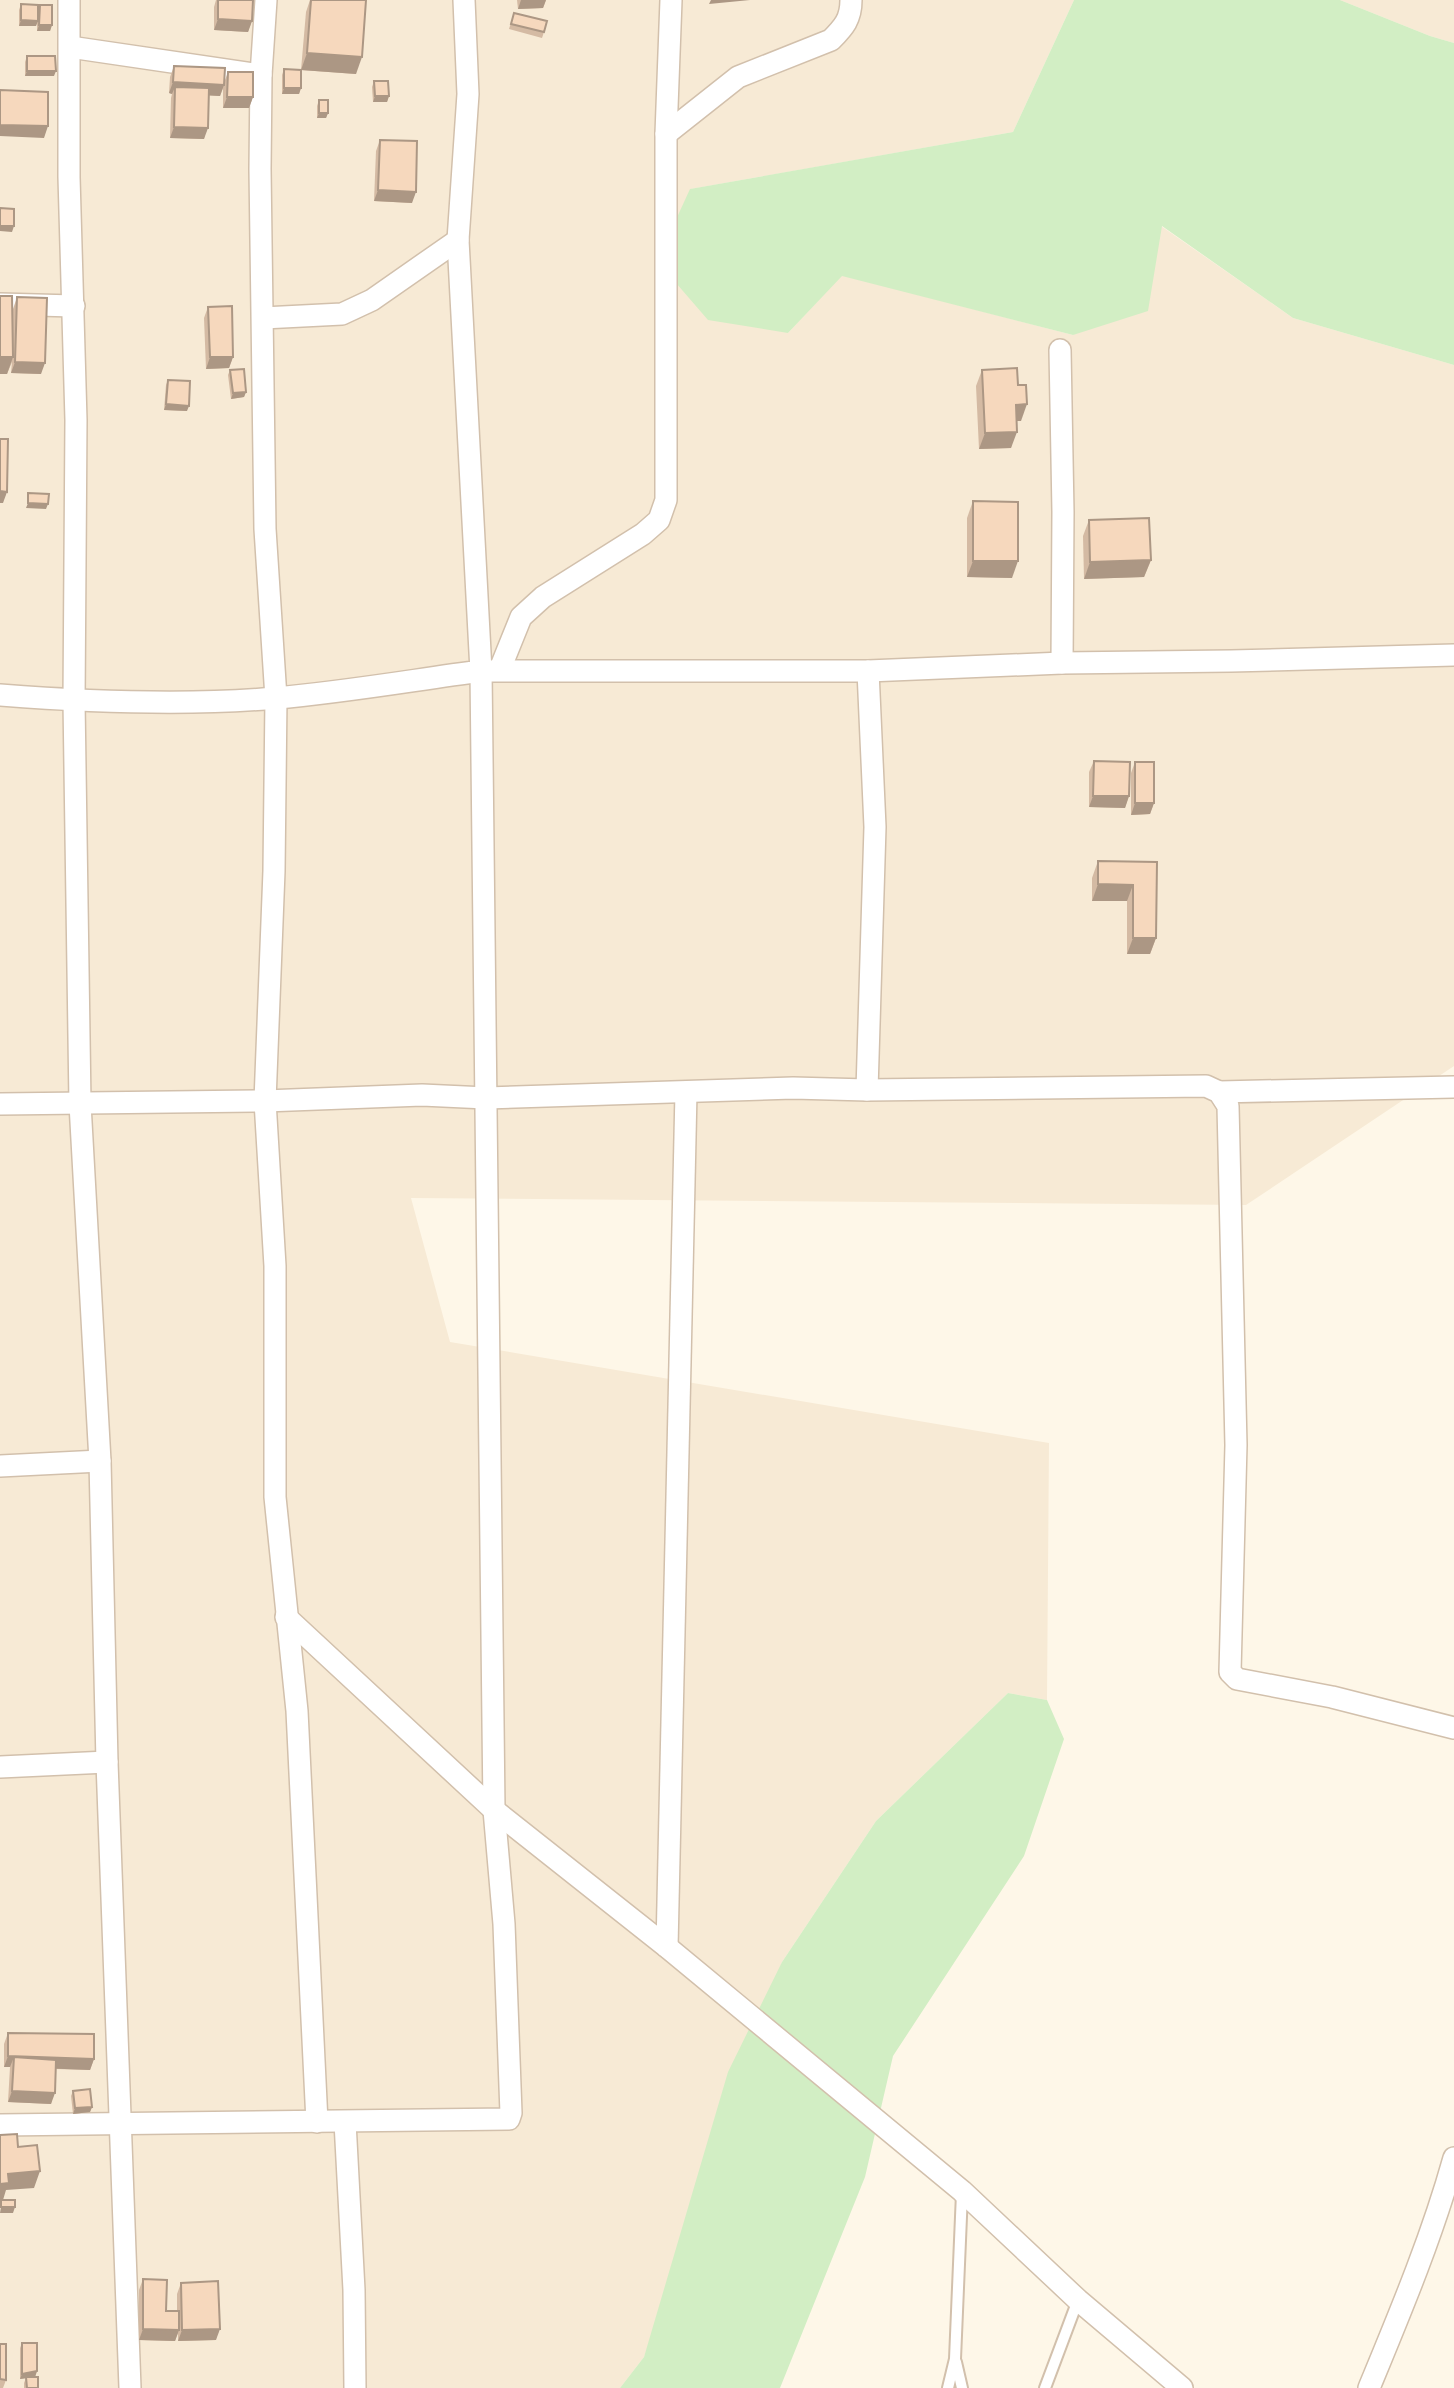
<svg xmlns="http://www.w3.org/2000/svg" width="1454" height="2388" font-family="'DejaVu Sans',sans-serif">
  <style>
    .residential { fill: #f7ead5 }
    .green { fill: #d2eec4 }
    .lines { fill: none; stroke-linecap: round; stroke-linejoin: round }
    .service-casing { stroke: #d2c0ac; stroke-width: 14 }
    .minor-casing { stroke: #d2c0ac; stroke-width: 24 }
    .service { stroke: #fff; stroke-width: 10 }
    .minor { stroke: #fff; stroke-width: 21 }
    .wall { fill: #d4baa3 }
    .shaded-wall { fill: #ac9784 }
    .building { fill: #f6d8bd; stroke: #ac9784; stroke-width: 2 }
  </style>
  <rect width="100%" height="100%" fill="#fef7e8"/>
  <!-- residential -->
  <g class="residential">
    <path d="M 0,0 L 1074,0 L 1013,132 L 691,189 L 788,333 L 842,275 L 1073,335 L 1161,226 L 1293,318 L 1454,365 L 1454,1066 L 1246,1205 L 411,1198 L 450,1342 L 1049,1443 L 1047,1700 L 1008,1693 L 876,1821 L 782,1962 L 644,2357 L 620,2388 L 0,2388 Z"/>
    <path d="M 1340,0 L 1454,0 L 1454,43 L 1430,36 Z"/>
  </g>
  <!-- green -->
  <g class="green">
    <path d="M 1074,0 L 1340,0 L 1430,36 L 1454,43 L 1454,365 L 1293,318 L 1162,226 L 1148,311 L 1073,335 L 842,276 L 788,333 L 708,320 L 657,261 L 690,189 L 1013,132 Z"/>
    <path d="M 1008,1693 L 1047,1700 L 1064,1739 L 1024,1856 L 893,2056 L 865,2177 L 780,2388 L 620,2388 L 644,2357 L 728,2072 L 782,1962 L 876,1821 Z"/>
  </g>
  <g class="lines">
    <!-- service casing -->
    <g class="service-casing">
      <g id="service">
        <path d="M 956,2362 L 962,2388"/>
        <path d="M 948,2388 L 955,2359 L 962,2193"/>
        <path d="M 1045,2388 L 1078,2300"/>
      </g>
    </g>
    <!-- minor casing -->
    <g class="minor-casing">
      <g id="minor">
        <path d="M 69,0 L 69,177 L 76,420 L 74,701 L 80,1104 L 100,1461 L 107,1762 L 130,2388"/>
        <path d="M 266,0 L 261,75 L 260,169 L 265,529 L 276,698 L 274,871 L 265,1101 L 275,1266 L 275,1497 L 297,1711 L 317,2122"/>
        <path d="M 70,47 L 261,75"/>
        <path d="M 666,134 L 738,77 L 831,40 C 844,27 851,19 851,0"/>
        <path d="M 0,304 L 74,306"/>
        <path d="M 263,318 L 342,314 L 372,300 L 458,240"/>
        <path d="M 1060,350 L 1063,512 L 1062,663"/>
        <path d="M 500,669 L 521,617 L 543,597 L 643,534 L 659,520 L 666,500 L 666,134 L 671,0"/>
        <path d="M 0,695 C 91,702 185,706 276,698 C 345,692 413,680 481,671 L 458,240 L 468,94 L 464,0"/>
        <path d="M 867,1090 L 875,827 L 868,671"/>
        <path d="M 1219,1092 L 1454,1087"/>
        <path d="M 0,1104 L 265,1101 L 422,1095 L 486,1098 L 793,1088 L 867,1090 L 1206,1086 L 1219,1092 L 1228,1106 L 1236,1445 L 1230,1672 L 1237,1679 L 1332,1697 L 1454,1728"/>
        <path d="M 0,1466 L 100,1461"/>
        <path d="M 286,1617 L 494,1810 L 667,1947 L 962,2191 L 1078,2300 L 1182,2388"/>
        <path d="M 0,1767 L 107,1762"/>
        <path d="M 667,1947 L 686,1092"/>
        <path d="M 345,2122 L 354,2290 L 355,2388"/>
        <path d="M 0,2125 L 509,2119 L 511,2113 L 504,1924 L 494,1810 L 481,671 L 868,671 L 1062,663 L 1231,661 L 1454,655"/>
        <path d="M 1369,2388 C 1400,2313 1432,2237 1454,2158"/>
      </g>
    </g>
    <!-- service -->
    <use href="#service" class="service"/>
    <!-- minor -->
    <use href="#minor" class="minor"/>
  </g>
  <!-- wall -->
  <g class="wall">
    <path d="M 216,0 L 253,0 L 252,21 L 248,32 L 214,30 L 214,7 Z"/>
    <path d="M 310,0 L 366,0 L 356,74 L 301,70 L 306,12 Z"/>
    <path d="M 517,0 L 546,0 L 543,8 L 518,9 Z"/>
    <path d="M 21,4 L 38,9 L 40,5 L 52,25 L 50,31 L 37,31 L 37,21 L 36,26 L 19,26 L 19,10 Z"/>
    <path d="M 514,13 L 544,32 L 542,38 L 509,29 Z"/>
    <path d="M 27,56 L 54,76 L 25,76 L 25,62 Z"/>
    <path d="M 174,66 L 225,80 L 228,72 L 253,97 L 249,108 L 223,108 L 223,88 L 220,96 L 209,95 L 204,139 L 170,138 L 171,98 L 172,94 L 169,93 L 170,77 Z"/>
    <path d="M 284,69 L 301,88 L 299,94 L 282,94 L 282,75 Z"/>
    <path d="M 374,81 L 389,96 L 387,102 L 373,102 L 372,87 Z"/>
    <path d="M 319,100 L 328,113 L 326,118 L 317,118 L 317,106 Z"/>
    <path d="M 380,140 L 412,203 L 374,201 L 376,151 Z"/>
    <path d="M 0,296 L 13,321 L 13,309 L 17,297 L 41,374 L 11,373 L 12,362 L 7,374 L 0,374 Z"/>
    <path d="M 208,307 L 233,357 L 229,368 L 206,369 L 204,318 Z"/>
    <path d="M 230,370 L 246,392 L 244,397 L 231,399 L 228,375 Z"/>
    <path d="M 982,370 L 1021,421 L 1016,421 L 1011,448 L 979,449 L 976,386 Z"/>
    <path d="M 168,380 L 187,411 L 164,410 L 166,385 Z"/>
    <path d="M 973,501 L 1012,578 L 967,577 L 967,518 Z"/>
    <path d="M 1089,520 L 1151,560 L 1144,577 L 1084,579 L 1083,536 Z"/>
    <path d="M 1094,761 L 1129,796 L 1125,808 L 1089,807 L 1089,772 Z"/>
    <path d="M 1135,762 L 1154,803 L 1150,814 L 1131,815 L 1131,773 Z"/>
    <path d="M 1098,861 L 1157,862 L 1156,938 L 1150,954 L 1127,954 L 1127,901 L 1092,901 L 1092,878 Z"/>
    <path d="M 8,2033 L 94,2059 L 90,2070 L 56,2069 L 51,2104 L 8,2102 L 10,2067 L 4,2067 L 4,2044 Z"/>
    <path d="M 73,2091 L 92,2107 L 90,2112 L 73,2114 L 71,2096 Z"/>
    <path d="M 143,2279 L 166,2311 L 177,2311 L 177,2294 L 181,2283 L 216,2340 L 178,2341 L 178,2333 L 175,2341 L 139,2340 L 139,2290 Z"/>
    <path d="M 22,2343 L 37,2371 L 35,2377 L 38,2388 L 24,2388 L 24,2383 L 26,2378 L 20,2379 L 20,2348 Z"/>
    <path d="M 0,2344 L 6,2380 L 3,2388 L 0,2388 Z"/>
  </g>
  <!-- shaded-wall -->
  <g class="shaded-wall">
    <path d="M 521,0 L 546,0 L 543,8 L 518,9 Z"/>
    <path d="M 711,0 L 750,0 L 709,4 Z"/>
    <path d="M 218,19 L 252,21 L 248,32 L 214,30 Z"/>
    <path d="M 21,20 L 38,21 L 36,26 L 19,26 Z"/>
    <path d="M 39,25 L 52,25 L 50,31 L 37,31 Z"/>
    <path d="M 307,53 L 362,57 L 356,74 L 301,70 Z"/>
    <path d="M 27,71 L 56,71 L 54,76 L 25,76 Z"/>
    <path d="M 173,82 L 224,85 L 220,96 L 174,94 L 175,87 L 172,94 L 169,93 Z"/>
    <path d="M 284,88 L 301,88 L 299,94 L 282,94 Z"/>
    <path d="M 375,96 L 389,96 L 387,102 L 373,102 Z"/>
    <path d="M 227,97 L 253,97 L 249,108 L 223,108 Z"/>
    <path d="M 319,113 L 328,113 L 326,118 L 317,118 Z"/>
    <path d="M 0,125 L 48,126 L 44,138 L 0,136 Z"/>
    <path d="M 174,127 L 208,128 L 204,139 L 170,138 Z"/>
    <path d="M 378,190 L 416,192 L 412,203 L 374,201 Z"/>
    <path d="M 0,226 L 14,226 L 12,232 L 0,231 Z"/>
    <path d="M 0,357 L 13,357 L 7,374 L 0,374 Z"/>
    <path d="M 210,357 L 233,357 L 229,368 L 206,369 Z"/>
    <path d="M 15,362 L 45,363 L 41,374 L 11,373 Z"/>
    <path d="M 246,392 L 244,397 L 231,399 L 233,393 Z"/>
    <path d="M 166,404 L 189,406 L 187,411 L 164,410 Z"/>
    <path d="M 1027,404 L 1021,421 L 1010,421 L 1016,405 Z"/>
    <path d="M 1017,432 L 1011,448 L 979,449 L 985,433 Z"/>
    <path d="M 0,491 L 7,492 L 3,503 L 0,503 Z"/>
    <path d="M 28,503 L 48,504 L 46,509 L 26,508 Z"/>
    <path d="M 1151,560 L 1144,577 L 1084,579 L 1090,562 Z"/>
    <path d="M 973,561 L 1018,561 L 1012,578 L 967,577 Z"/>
    <path d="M 1093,796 L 1129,796 L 1125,808 L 1089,807 Z"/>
    <path d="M 1135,803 L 1154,803 L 1150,814 L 1131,815 Z"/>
    <path d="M 1098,884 L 1133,885 L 1127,901 L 1092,901 Z"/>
    <path d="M 1133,938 L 1156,938 L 1150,954 L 1127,954 Z"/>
    <path d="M 8,2056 L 94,2059 L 90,2070 L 13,2067 L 14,2057 L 10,2067 L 4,2067 Z"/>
    <path d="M 12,2091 L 55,2093 L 51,2104 L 8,2102 Z"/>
    <path d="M 92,2107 L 90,2112 L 73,2114 L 75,2108 Z"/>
    <path d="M 40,2171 L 34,2188 L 6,2190 L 3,2200 L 0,2200 L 0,2184 L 8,2174 Z"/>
    <path d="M 1,2207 L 15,2207 L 13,2213 L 0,2213 Z"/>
    <path d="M 143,2329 L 179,2330 L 175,2341 L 139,2340 Z"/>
    <path d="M 220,2329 L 216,2340 L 178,2341 L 182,2330 Z"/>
    <path d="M 37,2371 L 35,2377 L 20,2379 L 22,2374 Z"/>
  </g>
  <!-- building -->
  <g class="building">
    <path d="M 218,0 L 253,0 L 252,21 L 218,19 Z"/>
    <path d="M 311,0 L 366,0 L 362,57 L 307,53 Z"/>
    <path d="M 21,4 L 38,5 L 38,21 L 21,20 Z"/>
    <path d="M 40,5 L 52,5 L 52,25 L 39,25 Z"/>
    <path d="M 514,13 L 547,21 L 544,32 L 511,24 Z"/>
    <path d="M 27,56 L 55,56 L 56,71 L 27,71 Z"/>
    <path d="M 174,66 L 225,68 L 224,85 L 173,82 Z"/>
    <path d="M 284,69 L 301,70 L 301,88 L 284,88 Z"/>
    <path d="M 228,72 L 253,72 L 253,97 L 227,97 Z"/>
    <path d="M 374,81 L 388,81 L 389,96 L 375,96 Z"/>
    <path d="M 175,87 L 209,88 L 208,128 L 174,127 Z"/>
    <path d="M 0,90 L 48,92 L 48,126 L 0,125 Z"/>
    <rect x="319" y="100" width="9" height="13"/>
    <path d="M 380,140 L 417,141 L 416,192 L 378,190 Z"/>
    <path d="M 0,208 L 14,209 L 14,226 L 0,226 Z"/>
    <path d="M 0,296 L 12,296 L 13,357 L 0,357 Z"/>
    <path d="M 17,297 L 47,298 L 45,363 L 15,362 Z"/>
    <path d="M 232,306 L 233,357 L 210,357 L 208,307 Z"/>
    <path d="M 1017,368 L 1018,385 L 1026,385 L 1027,404 L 1016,405 L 1017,432 L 985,433 L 982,370 Z"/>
    <path d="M 244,369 L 246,392 L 233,393 L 230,370 Z"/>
    <path d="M 168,380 L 190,381 L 189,406 L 166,404 Z"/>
    <path d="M 0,439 L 8,439 L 7,492 L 0,491 Z"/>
    <path d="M 28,493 L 49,494 L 48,504 L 28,503 Z"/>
    <path d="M 973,501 L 1018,502 L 1018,561 L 973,561 Z"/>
    <path d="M 1149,518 L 1151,560 L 1090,562 L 1089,520 Z"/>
    <path d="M 1094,761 L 1130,762 L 1129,796 L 1093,796 Z"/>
    <rect x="1135" y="762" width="19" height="41"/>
    <path d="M 1098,861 L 1157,862 L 1156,938 L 1133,938 L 1133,885 L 1098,884 Z"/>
    <path d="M 8,2033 L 94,2034 L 94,2059 L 8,2056 Z"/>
    <path d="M 14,2057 L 56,2060 L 55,2093 L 12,2091 Z"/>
    <path d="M 90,2089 L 92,2107 L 75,2108 L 73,2091 Z"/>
    <path d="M 17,2134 L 18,2147 L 37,2145 L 40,2171 L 8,2174 L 9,2183 L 0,2184 L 0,2135 Z"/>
    <rect x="1" y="2200" width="14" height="7"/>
    <path d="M 143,2279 L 167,2280 L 166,2311 L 179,2311 L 179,2330 L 143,2329 Z"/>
    <path d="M 218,2281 L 220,2329 L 182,2330 L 181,2283 Z"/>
    <path d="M 22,2343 L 37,2343 L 37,2371 L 22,2374 Z"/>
    <path d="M 0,2344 L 6,2344 L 6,2380 L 0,2379 Z"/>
    <path d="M 26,2377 L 38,2377 L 38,2388 L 27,2388 Z"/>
  </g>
</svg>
